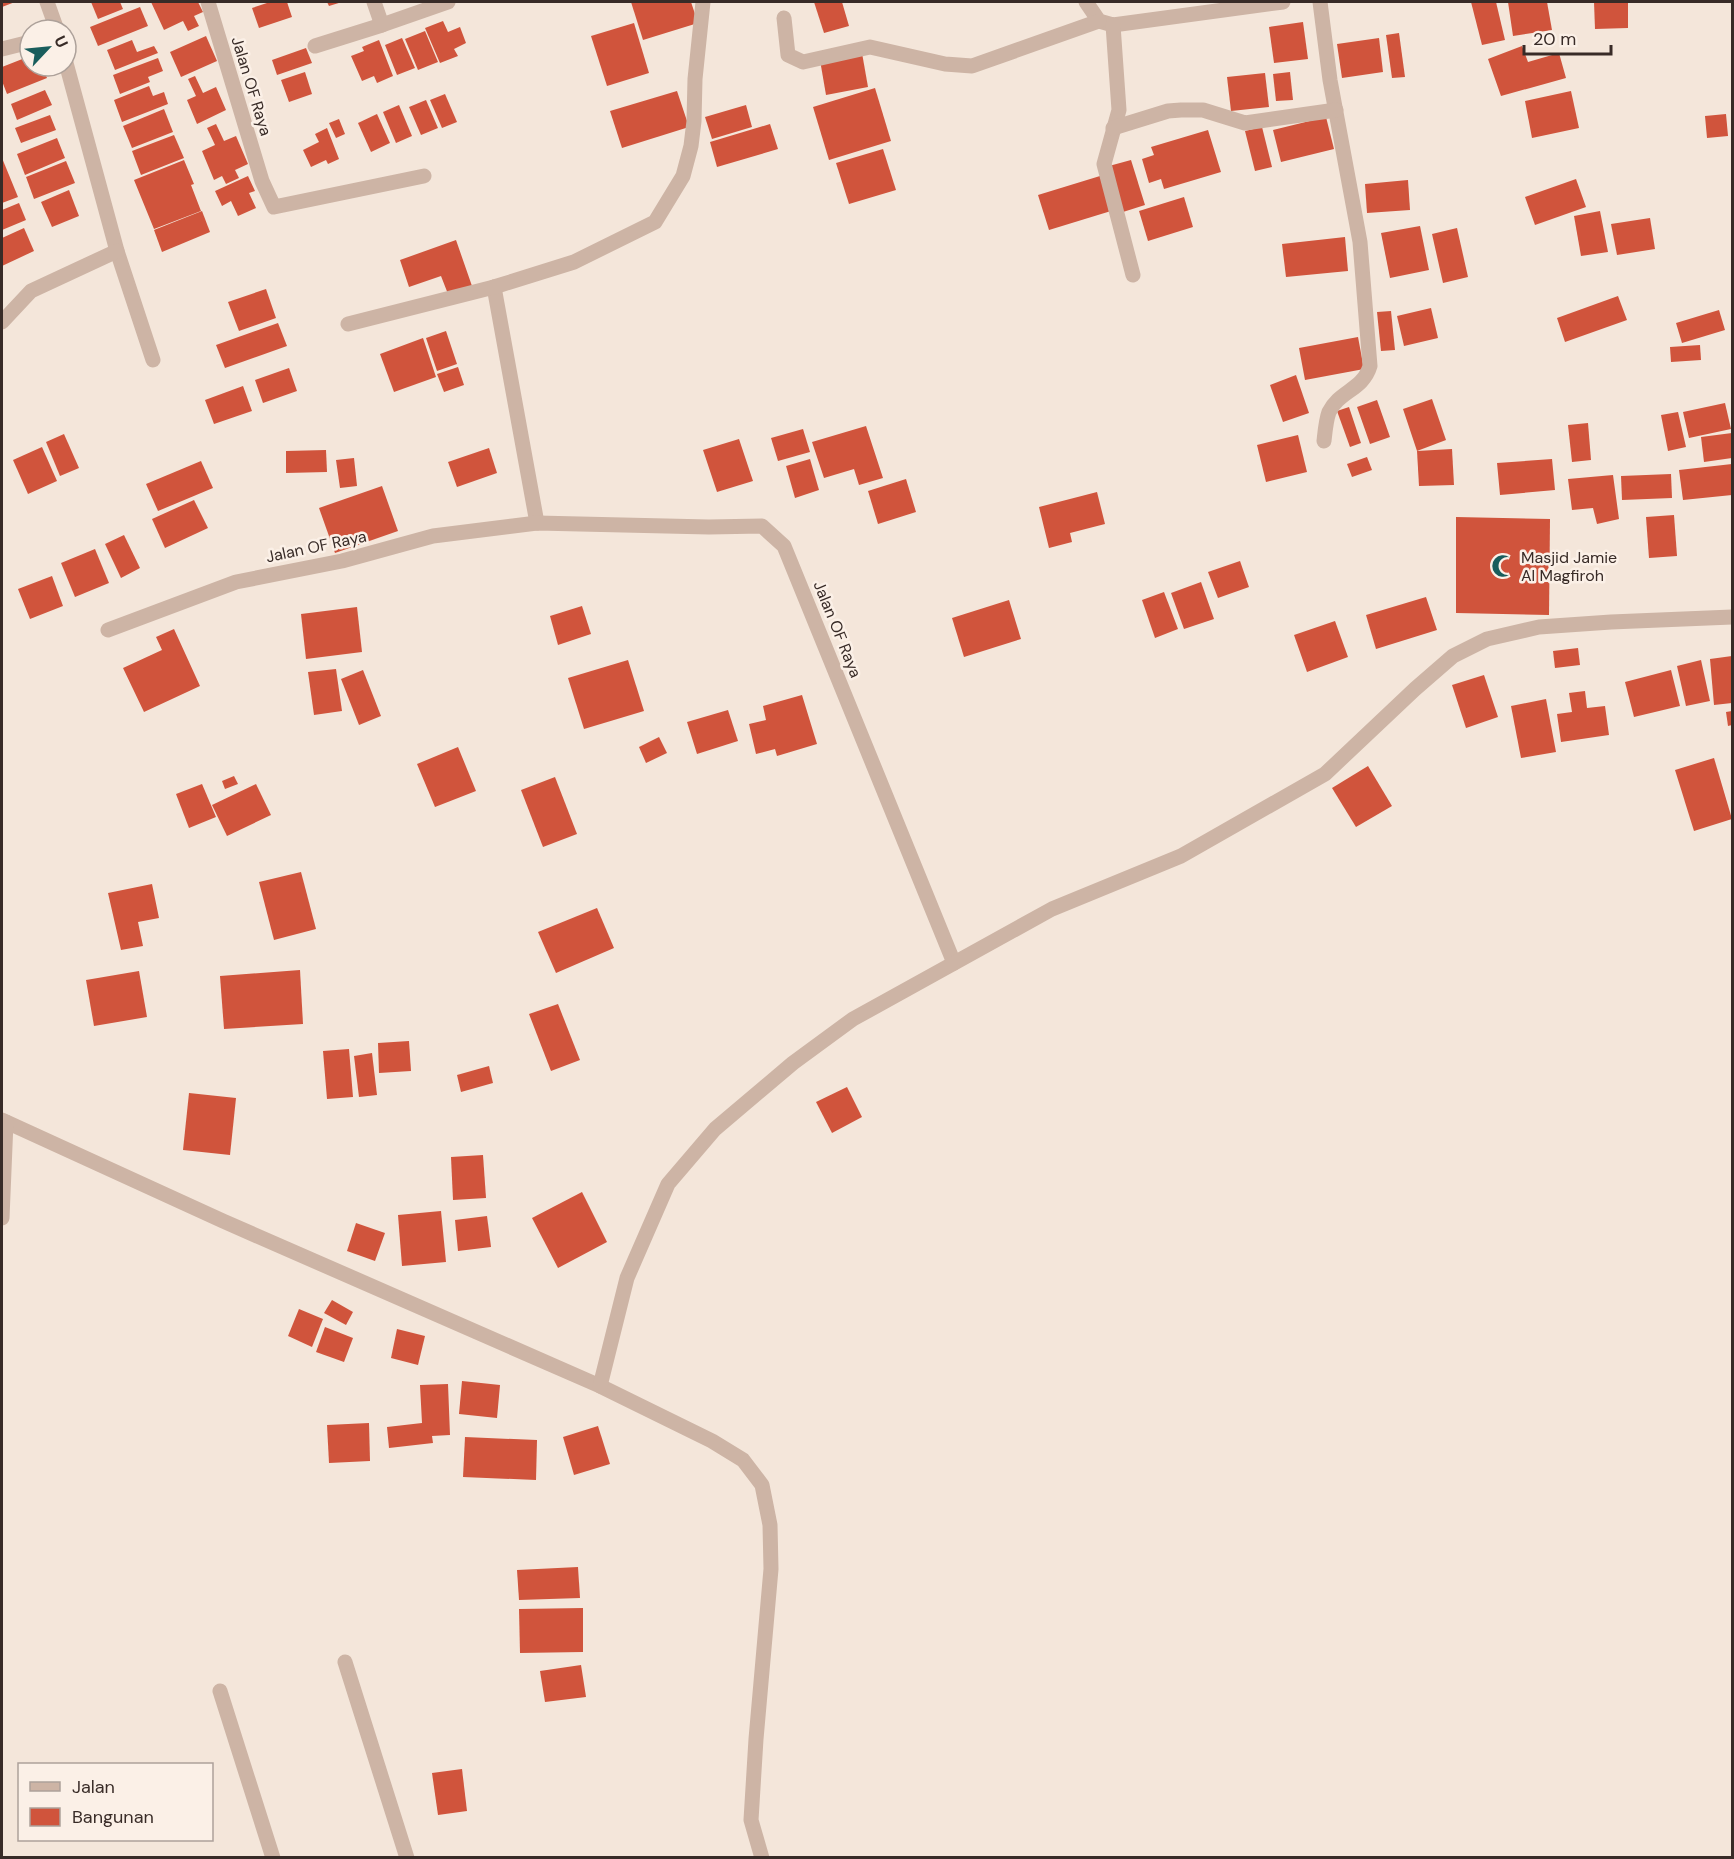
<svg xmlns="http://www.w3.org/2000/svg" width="1734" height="1859" font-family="'DM Sans',sans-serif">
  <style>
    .building { fill: #d0543c }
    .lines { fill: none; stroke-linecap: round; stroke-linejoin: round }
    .minor { stroke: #cdb4a5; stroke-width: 15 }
    .labels { text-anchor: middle; stroke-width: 5; stroke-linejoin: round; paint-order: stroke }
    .street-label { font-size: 16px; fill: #382b27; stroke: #fbf0e7 }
    .poi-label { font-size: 16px; fill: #382b27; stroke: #fbf0e7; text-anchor: start }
  </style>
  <rect width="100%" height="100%" fill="#f4e6da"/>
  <!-- building -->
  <g class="building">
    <path d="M 2,2 L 15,2 L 2,7 Z"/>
    <path d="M 91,2 L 120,2 L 123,9 L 98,19 Z"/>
    <path d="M 151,2 L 198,2 L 203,12 L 194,16 L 199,26 L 188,31 L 183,21 L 164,30 Z"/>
    <path d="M 270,2 L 287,2 L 292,17 L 259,28 L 252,8 Z"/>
    <path d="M 327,2 L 342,2 L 329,6 Z"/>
    <path d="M 631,2 L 691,2 L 698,23 L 643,40 Z"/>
    <path d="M 814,2 L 842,2 L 849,26 L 824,33 Z"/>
    <path d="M 1471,2 L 1496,2 L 1505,40 L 1482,45 Z"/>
    <path d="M 1508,2 L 1547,2 L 1552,30 L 1513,36 Z"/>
    <path d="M 1594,2 L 1628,2 L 1628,28 L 1595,29 Z"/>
    <path d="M 140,7 L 148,26 L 98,46 L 90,27 Z"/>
    <path d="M 443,21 L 448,32 L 460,27 L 466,43 L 454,49 L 458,56 L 440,63 L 425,28 Z"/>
    <path d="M 1303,22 L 1308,59 L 1274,63 L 1269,27 Z"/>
    <path d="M 634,23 L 649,73 L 607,86 L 591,36 Z"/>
    <path d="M 425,31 L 438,62 L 418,70 L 405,39 Z"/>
    <path d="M 1399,33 L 1405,77 L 1392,78 L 1386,35 Z"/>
    <path d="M 206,36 L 217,61 L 181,77 L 170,52 Z"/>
    <path d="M 402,38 L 415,68 L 397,75 L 385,45 Z"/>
    <path d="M 1379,38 L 1383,72 L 1342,78 L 1337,44 Z"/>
    <path d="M 132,40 L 137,52 L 154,46 L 158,53 L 115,70 L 107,50 Z"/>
    <path d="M 379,40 L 393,76 L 377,83 L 374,76 L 362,81 L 351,56 L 364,51 L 362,47 Z"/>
    <path d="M 1522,46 L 1528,62 L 1559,53 L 1566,78 L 1501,96 L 1488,59 Z"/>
    <path d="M 306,48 L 312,63 L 277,75 L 272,60 Z"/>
    <path d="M 862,53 L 868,87 L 826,95 L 820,60 Z"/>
    <path d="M 30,56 L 30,66 L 42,66 L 47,78 L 7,94 L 2,81 L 2,67 Z"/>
    <path d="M 158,58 L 163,71 L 148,77 L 150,82 L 120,94 L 113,75 Z"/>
    <path d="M 305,72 L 312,94 L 289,102 L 281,80 Z"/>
    <path d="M 1290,72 L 1293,100 L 1276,101 L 1273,74 Z"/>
    <path d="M 1265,73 L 1269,107 L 1231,111 L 1227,77 Z"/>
    <path d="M 195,76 L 203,93 L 216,87 L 226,110 L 197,124 L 187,100 L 196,96 L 188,79 Z"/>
    <path d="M 149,86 L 153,96 L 164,92 L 168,104 L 122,122 L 114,100 Z"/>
    <path d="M 875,88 L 891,141 L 829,160 L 813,107 Z"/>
    <path d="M 45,90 L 52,105 L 17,120 L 11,104 Z"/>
    <path d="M 677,91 L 689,127 L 622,148 L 610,111 Z"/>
    <path d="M 1571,91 L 1579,128 L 1532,138 L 1525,101 Z"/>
    <path d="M 445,94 L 457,122 L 442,128 L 430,100 Z"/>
    <path d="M 426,100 L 438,128 L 421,135 L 409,107 Z"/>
    <path d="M 399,105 L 412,136 L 396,143 L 383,112 Z"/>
    <path d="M 746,105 L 752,127 L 712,139 L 705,117 Z"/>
    <path d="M 164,109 L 173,132 L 132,148 L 123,126 Z"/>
    <path d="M 377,114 L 390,143 L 371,152 L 358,123 Z"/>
    <path d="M 1726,114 L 1728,136 L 1707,138 L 1705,116 Z"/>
    <path d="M 50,115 L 56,130 L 21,143 L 15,128 Z"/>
    <path d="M 1326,117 L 1334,149 L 1281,162 L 1273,130 Z"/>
    <path d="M 339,119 L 345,134 L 336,138 L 329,123 Z"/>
    <path d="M 216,124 L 224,141 L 236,136 L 248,164 L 235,170 L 239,178 L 226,184 L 222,176 L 214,180 L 202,151 L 215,145 L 207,128 Z"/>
    <path d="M 770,124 L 778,149 L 717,167 L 710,142 Z"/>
    <path d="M 1262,127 L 1272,167 L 1255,171 L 1245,131 Z"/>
    <path d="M 327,128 L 339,159 L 328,164 L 326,160 L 311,167 L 303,150 L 319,142 L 315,134 Z"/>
    <path d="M 1208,130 L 1221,172 L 1164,189 L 1161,179 L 1149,183 L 1142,159 L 1154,155 L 1151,147 Z"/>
    <path d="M 174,135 L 184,158 L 141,175 L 132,151 Z"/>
    <path d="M 57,138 L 65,158 L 25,175 L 17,154 Z"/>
    <path d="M 883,149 L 896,190 L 849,204 L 836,163 Z"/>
    <path d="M 2,158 L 18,197 L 2,203 Z"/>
    <path d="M 184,160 L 194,184 L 191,185 L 201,211 L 154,229 L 134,180 Z"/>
    <path d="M 1131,160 L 1145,205 L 1123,212 L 1109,166 Z"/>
    <path d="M 66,161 L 75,183 L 34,199 L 26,177 Z"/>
    <path d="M 248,176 L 255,191 L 249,193 L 256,208 L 238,216 L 231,201 L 222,206 L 215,191 Z"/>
    <path d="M 1100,176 L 1111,211 L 1049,230 L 1038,195 Z"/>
    <path d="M 1576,179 L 1586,207 L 1535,225 L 1525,197 Z"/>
    <path d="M 1408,180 L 1410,210 L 1367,213 L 1365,184 Z"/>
    <path d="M 69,190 L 79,216 L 52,227 L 41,202 Z"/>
    <path d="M 1184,197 L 1193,227 L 1148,241 L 1139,211 Z"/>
    <path d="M 19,203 L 26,220 L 2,230 L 2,210 Z"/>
    <path d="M 202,211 L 210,232 L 162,252 L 154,230 Z"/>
    <path d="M 1600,211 L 1608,252 L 1581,256 L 1574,216 Z"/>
    <path d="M 1650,218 L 1655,249 L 1617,255 L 1611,224 Z"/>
    <path d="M 1420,226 L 1429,270 L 1390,278 L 1381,233 Z"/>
    <path d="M 24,228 L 34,251 L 2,266 L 2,238 Z"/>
    <path d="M 1457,228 L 1468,277 L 1443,283 L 1432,234 Z"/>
    <path d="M 1345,237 L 1348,271 L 1286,277 L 1282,244 Z"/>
    <path d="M 456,240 L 472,286 L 448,294 L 441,276 L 409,287 L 400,260 Z"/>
    <path d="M 266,289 L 276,318 L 239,331 L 228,302 Z"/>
    <path d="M 1618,296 L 1627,320 L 1565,342 L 1557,318 Z"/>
    <path d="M 1431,308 L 1438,338 L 1404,346 L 1397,316 Z"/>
    <path d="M 1719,310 L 1725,330 L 1682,343 L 1676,323 Z"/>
    <path d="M 1391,311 L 1395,350 L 1381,351 L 1377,312 Z"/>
    <path d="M 278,323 L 287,346 L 225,368 L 216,345 Z"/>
    <path d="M 446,331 L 457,364 L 437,371 L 426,338 Z"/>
    <path d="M 1358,337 L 1364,369 L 1305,380 L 1299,348 Z"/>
    <path d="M 423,338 L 436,377 L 394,392 L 380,354 Z"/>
    <path d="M 1700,345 L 1701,360 L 1671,362 L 1670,347 Z"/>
    <path d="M 458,367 L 464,385 L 444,392 L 437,374 Z"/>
    <path d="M 289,368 L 297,391 L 263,403 L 255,380 Z"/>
    <path d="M 1296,375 L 1309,413 L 1283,422 L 1270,385 Z"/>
    <path d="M 243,386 L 252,411 L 214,424 L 205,400 Z"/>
    <path d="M 1432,399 L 1446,440 L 1417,451 L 1403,409 Z"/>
    <path d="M 1377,400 L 1390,437 L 1370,444 L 1357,407 Z"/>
    <path d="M 1725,403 L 1731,429 L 1689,438 L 1683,412 Z"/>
    <path d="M 1349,407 L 1361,443 L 1350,447 L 1337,411 Z"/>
    <path d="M 1678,412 L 1686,447 L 1668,451 L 1661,415 Z"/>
    <path d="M 1588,423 L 1591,460 L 1572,462 L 1568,425 Z"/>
    <path d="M 866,426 L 883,478 L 859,485 L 854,469 L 824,478 L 812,442 Z"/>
    <path d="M 803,429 L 810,452 L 778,461 L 771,438 Z"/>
    <path d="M 1732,433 L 1732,458 L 1704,462 L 1701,437 Z"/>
    <path d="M 64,434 L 79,468 L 60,476 L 46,442 Z"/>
    <path d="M 1298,435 L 1307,472 L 1266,482 L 1257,445 Z"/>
    <path d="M 739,439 L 753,481 L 717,492 L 703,450 Z"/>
    <path d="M 42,447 L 57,481 L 28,494 L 13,460 Z"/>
    <path d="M 489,448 L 497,473 L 457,487 L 448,462 Z"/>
    <path d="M 1452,449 L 1454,485 L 1419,486 L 1417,451 Z"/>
    <path d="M 326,450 L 327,472 L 286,473 L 286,451 Z"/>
    <path d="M 1367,457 L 1372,470 L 1352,477 L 1347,464 Z"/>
    <path d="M 354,458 L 357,486 L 340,488 L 336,460 Z"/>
    <path d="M 810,459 L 819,490 L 795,498 L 786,466 Z"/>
    <path d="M 1552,459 L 1555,490 L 1500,495 L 1497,463 Z"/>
    <path d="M 201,461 L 213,488 L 158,511 L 146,484 Z"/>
    <path d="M 1732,464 L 1732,495 L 1683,500 L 1679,470 Z"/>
    <path d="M 1671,474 L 1672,498 L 1622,500 L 1621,476 Z"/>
    <path d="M 1613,475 L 1619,519 L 1597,524 L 1593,508 L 1572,510 L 1568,479 Z"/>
    <path d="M 906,479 L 916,512 L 878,524 L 868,491 Z"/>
    <path d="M 382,486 L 398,531 L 335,553 L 319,508 Z"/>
    <path d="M 1097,492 L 1105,524 L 1070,533 L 1072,542 L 1049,548 L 1039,507 Z"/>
    <path d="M 194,500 L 208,528 L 165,548 L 152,519 Z"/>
    <path d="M 1674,515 L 1677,556 L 1649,558 L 1646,517 Z"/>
    <path d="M 1456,517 L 1550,519 L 1549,615 L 1456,613 Z"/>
    <path d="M 124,535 L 140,568 L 121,578 L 105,544 Z"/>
    <path d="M 95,549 L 109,583 L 75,597 L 61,563 Z"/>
    <path d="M 1240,561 L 1249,587 L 1218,598 L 1208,572 Z"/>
    <path d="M 52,576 L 63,606 L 30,619 L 18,589 Z"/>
    <path d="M 1201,582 L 1214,619 L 1184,629 L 1171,593 Z"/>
    <path d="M 1164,592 L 1178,629 L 1155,638 L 1142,600 Z"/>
    <path d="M 1426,597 L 1437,630 L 1376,649 L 1366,615 Z"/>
    <path d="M 1009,600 L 1021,639 L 964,657 L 952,618 Z"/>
    <path d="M 582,606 L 591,634 L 558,645 L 550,616 Z"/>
    <path d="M 357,607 L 362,652 L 306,659 L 301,614 Z"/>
    <path d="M 1335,621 L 1348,657 L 1307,672 L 1294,635 Z"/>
    <path d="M 174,629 L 200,686 L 144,712 L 123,668 L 162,650 L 156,637 Z"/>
    <path d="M 1578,648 L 1580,665 L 1555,668 L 1553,651 Z"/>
    <path d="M 1732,656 L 1732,703 L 1714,705 L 1710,659 Z"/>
    <path d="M 628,660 L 644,711 L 584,729 L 568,678 Z"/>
    <path d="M 1701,660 L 1710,701 L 1686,706 L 1677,666 Z"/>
    <path d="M 336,669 L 342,711 L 314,715 L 308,672 Z"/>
    <path d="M 363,670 L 381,716 L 359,725 L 341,679 Z"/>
    <path d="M 1671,670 L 1680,706 L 1634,717 L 1625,682 Z"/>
    <path d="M 1484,675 L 1498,717 L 1466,728 L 1452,685 Z"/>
    <path d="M 1585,691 L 1587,708 L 1605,706 L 1609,735 L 1561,742 L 1557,714 L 1572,712 L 1569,693 Z"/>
    <path d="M 802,695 L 817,744 L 777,756 L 775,749 L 756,754 L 749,724 L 766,720 L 763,706 Z"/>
    <path d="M 1546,699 L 1556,752 L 1521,758 L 1511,706 Z"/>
    <path d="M 728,710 L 738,741 L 697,754 L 687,722 Z"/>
    <path d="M 1732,711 L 1732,725 L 1728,726 L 1726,712 Z"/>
    <path d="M 659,737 L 667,753 L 646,763 L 639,747 Z"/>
    <path d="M 458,747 L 476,791 L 435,807 L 417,764 Z"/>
    <path d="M 1714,758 L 1732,819 L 1694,831 L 1675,770 Z"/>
    <path d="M 1368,766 L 1392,806 L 1356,827 L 1332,788 Z"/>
    <path d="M 234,776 L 238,784 L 225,789 L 222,781 Z"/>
    <path d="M 555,777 L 577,834 L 543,847 L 521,790 Z"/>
    <path d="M 202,784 L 216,817 L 189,828 L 176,794 Z"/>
    <path d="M 256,784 L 271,815 L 227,836 L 212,805 Z"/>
    <path d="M 301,872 L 316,929 L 274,940 L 259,882 Z"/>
    <path d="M 152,884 L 159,918 L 138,922 L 143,946 L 121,950 L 108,893 Z"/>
    <path d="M 597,908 L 614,948 L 556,973 L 538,932 Z"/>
    <path d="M 300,970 L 303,1024 L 224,1029 L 220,976 Z"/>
    <path d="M 139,971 L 147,1017 L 94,1026 L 86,980 Z"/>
    <path d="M 558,1004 L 580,1060 L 551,1071 L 529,1014 Z"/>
    <path d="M 409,1041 L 411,1071 L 379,1073 L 378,1043 Z"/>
    <path d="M 349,1049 L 353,1097 L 327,1099 L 323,1051 Z"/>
    <path d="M 372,1053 L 377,1095 L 359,1097 L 354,1056 Z"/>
    <path d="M 489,1066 L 493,1083 L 461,1092 L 457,1075 Z"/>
    <path d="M 847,1087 L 862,1117 L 832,1133 L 816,1102 Z"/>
    <path d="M 189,1093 L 236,1098 L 230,1155 L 183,1150 Z"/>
    <path d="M 483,1155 L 486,1198 L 453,1200 L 451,1157 Z"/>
    <path d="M 582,1192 L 607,1242 L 558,1268 L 532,1218 Z"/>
    <path d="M 441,1211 L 446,1262 L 402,1266 L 398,1215 Z"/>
    <path d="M 487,1216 L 491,1247 L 458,1251 L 455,1220 Z"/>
    <path d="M 356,1223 L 385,1233 L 375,1261 L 347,1251 Z"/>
    <path d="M 332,1300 L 353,1312 L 346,1325 L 324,1313 Z"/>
    <path d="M 299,1309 L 323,1319 L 312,1347 L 288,1336 Z"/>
    <path d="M 325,1327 L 353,1338 L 344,1362 L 316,1352 Z"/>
    <path d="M 397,1329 L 425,1336 L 418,1365 L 391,1358 Z"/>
    <path d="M 462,1381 L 500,1385 L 497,1418 L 459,1414 Z"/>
    <path d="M 448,1384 L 450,1435 L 432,1436 L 433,1443 L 389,1448 L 387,1427 L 422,1423 L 420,1385 Z"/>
    <path d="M 369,1423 L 370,1461 L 329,1463 L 327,1425 Z"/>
    <path d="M 598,1426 L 610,1464 L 574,1475 L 563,1437 Z"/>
    <path d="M 465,1437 L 537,1440 L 536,1480 L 463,1477 Z"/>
    <path d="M 578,1567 L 580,1598 L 519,1600 L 517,1570 Z"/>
    <path d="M 583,1608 L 583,1652 L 520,1653 L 519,1609 Z"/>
    <path d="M 581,1665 L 586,1697 L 545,1702 L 540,1671 Z"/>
    <path d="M 462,1769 L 467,1811 L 438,1815 L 432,1773 Z"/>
  </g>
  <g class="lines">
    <!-- minor -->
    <g class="minor">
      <path d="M 47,2 L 57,30"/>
      <path d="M 208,2 L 262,181 L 274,207 L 424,176"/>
      <path d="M 374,2 L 382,25"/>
      <path d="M 1086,2 L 1099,21 L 1113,25 L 1283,2"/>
      <path d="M 1320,2 L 1330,80 L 1360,242 L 1370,366 C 1363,390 1339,391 1329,412 C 1326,420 1325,432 1324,441"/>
      <path d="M 784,18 L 788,55 L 803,62 L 870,47 L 945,64 L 972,66 L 1099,21"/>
      <path d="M 1113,25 L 1119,110 L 1104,164 L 1133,275"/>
      <path d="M 315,46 L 382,25 L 448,2"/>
      <path d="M 2,49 L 30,42"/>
      <path d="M 66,63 L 117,251 L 153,360"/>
      <path d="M 1113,128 L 1168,111 L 1181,110 L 1203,110 L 1245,123 L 1336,110"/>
      <path d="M 494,287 L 537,523"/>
      <path d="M 2,322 L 31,291 L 117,251"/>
      <path d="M 348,324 L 494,287 L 574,262 L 655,222 L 683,176 L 691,146 L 694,121 L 695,79 L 703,2"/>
      <path d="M 108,630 L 236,582 L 342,561 L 433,536 L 537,523 L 709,527 L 762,526 L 784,546 L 954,963"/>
      <path d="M 2,1120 L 223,1221 L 600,1386 L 712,1441 L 743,1460 L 762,1485 L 770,1525 L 771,1569 L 756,1739 L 751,1820 L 762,1858"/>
      <path d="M 2,1218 L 6,1122"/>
      <path d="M 600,1386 L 627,1278 L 668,1184 L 715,1129 L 793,1063 L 853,1019 L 1052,909 L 1181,856 L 1325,774 L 1415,689 L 1453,656 L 1487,639 L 1539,627 L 1611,622 L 1732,617"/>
      <path d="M 345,1662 L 407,1858"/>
      <path d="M 220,1691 L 273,1858"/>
    </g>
  </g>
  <!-- icons -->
  <defs>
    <g id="mosque-bare" transform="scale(1.8)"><path d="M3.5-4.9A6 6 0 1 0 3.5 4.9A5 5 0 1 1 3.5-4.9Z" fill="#195d5c" stroke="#fbf0e7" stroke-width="2.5" paint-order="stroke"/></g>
  </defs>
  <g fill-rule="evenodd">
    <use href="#mosque-bare" x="1503" y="566"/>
  </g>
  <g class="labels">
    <!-- street labels -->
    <g class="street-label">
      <text transform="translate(252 86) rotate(73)" y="6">Jalan OF Raya</text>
      <text transform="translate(316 546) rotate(-12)" y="6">Jalan OF Raya</text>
      <text transform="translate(838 629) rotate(68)" y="6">Jalan OF Raya</text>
    </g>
    <!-- poi labels -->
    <g class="poi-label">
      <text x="1521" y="563">Masjid Jamie<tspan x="1521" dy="18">Al Magfiroh</tspan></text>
    </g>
  </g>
  <!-- border -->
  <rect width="1734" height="1859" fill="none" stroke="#382b27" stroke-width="6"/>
  <!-- legend -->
  <rect x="18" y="1763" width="195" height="78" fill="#fbf0e7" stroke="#ada19a" stroke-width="1.5"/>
  <rect x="30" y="1782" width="30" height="9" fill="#cdb4a5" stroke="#ada19a" stroke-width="1.5"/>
  <text x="72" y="1793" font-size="18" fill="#382b27">Jalan</text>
  <rect x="30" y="1808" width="30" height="18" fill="#d0543c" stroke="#ada19a" stroke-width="1.5"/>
  <text x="72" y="1823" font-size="18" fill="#382b27">Bangunan</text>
  <!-- north arrow -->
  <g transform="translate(48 48) rotate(64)"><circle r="28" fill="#fbf0e7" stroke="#ada19a" stroke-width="1.5"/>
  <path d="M0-4.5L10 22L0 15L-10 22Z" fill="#195d5c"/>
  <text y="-9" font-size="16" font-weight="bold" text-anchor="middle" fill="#382b27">U</text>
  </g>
  <!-- scale -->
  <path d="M1524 45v9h87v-9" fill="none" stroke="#382b27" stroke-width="3"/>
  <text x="1533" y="45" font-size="18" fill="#382b27" stroke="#fbf0e7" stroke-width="4.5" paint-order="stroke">20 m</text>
</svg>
